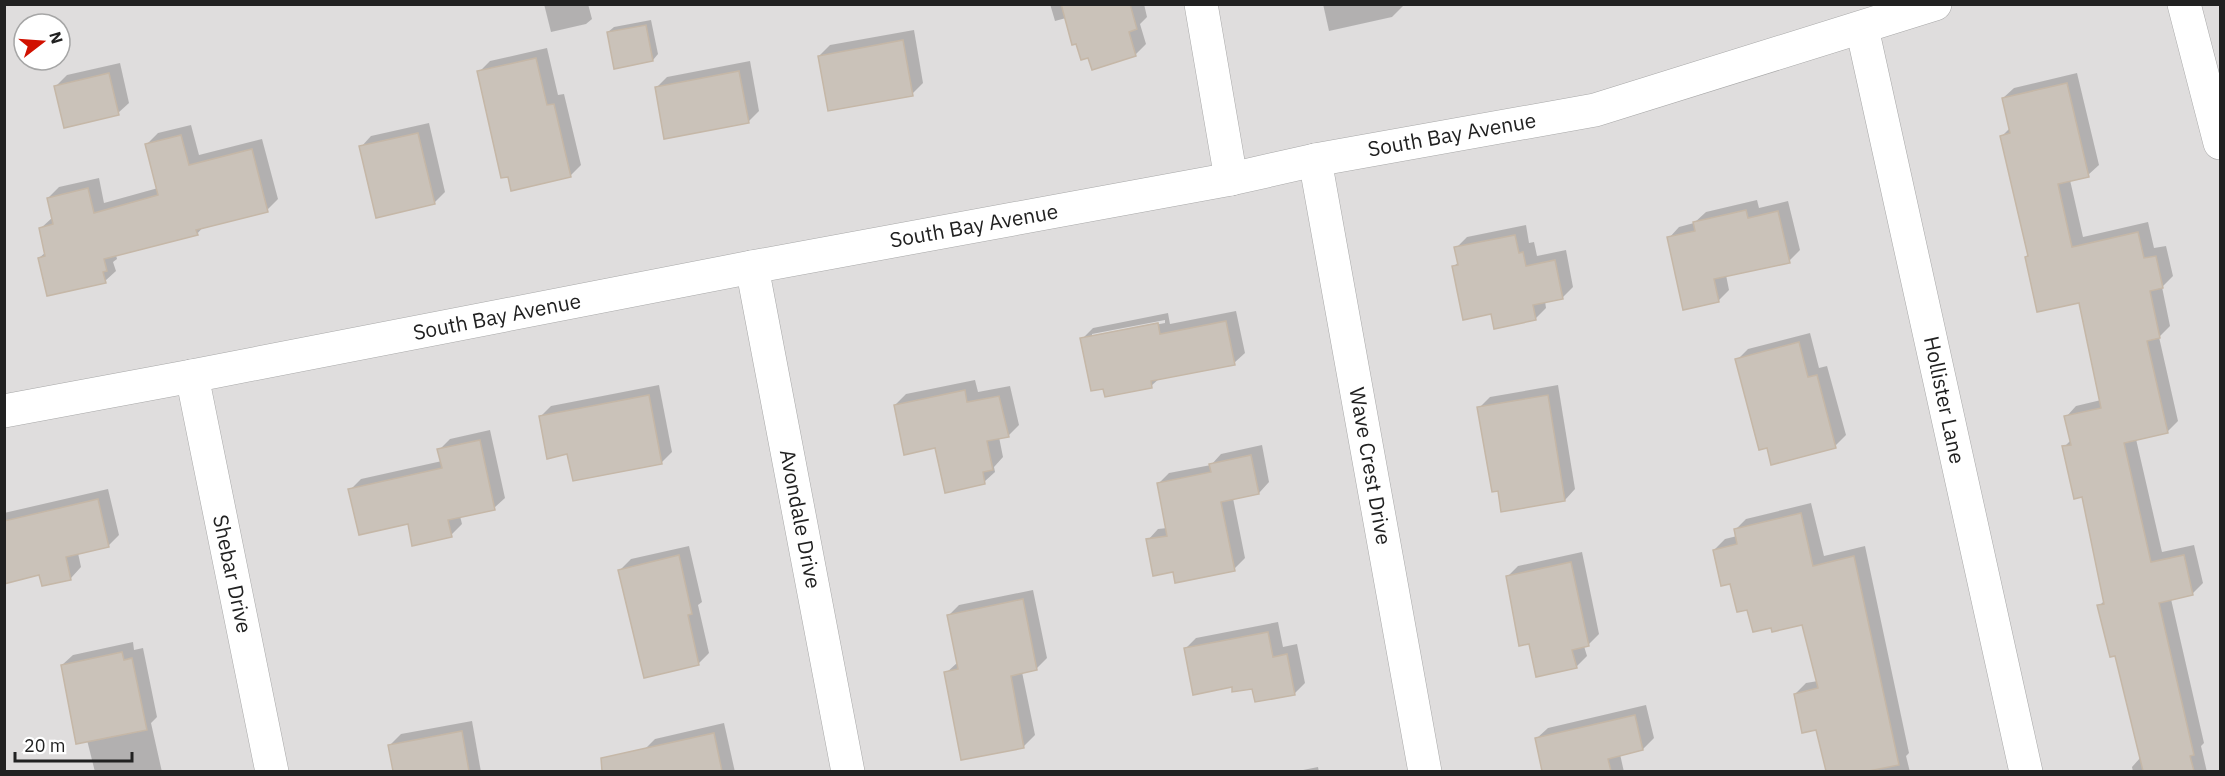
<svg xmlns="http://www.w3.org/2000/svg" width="2225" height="776" font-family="'IBM Plex Sans',sans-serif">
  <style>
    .residential { fill: #dfdddd; fill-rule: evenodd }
    .shadow { fill: #0003; fill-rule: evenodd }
    .building { fill: #cac2b9; stroke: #c5b7a7; stroke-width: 1.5 }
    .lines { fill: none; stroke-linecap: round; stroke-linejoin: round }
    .minor-casing { stroke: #a8a8a8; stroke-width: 34 }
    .minor { stroke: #fff; stroke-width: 33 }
    .labels { text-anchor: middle; stroke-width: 4.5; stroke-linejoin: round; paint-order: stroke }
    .street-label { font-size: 21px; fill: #212121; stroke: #fff }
  </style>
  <rect width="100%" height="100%" fill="#f2efe6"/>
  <!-- residential -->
  <path class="residential" d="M 5,5 L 2220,5 L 2220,771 L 5,771 ZM 24,24 L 60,24 L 60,60 L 24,60 Z"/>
  <!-- shadow -->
  <g class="shadow">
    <path d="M 544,4 L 588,4 L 592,19 L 586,24 L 551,32 Z"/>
    <path d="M 1050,4 L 1144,4 L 1147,17 L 1140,24 L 1146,44 L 1135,55 L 1089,56 L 1066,18 L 1055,21 Z"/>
    <path d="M 1323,4 L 1403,4 L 1403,6 L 1392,17 L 1329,31 Z"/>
    <path d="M 651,20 L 658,54 L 653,60 L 608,32 L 614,27 Z"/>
    <path d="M 914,30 L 923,83 L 912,94 L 819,56 L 830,45 Z"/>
    <path d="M 547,48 L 558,95 L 564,94 L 581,165 L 570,176 L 479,72 L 490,61 Z"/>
    <path d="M 750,61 L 759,111 L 749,121 L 656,88 L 667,77 Z"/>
    <path d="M 120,63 L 129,103 L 118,113 L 56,86 L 67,75 Z"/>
    <path d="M 2077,73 L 2099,165 L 2088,175 L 2070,180 L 2083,237 L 2148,222 L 2154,248 L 2166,246 L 2173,276 L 2162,287 L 2170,326 L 2159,337 L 2178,421 L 2167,432 L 2136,439 L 2162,552 L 2194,545 L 2203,583 L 2192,594 L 2171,599 L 2204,743 L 2201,746 L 2207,772 L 2133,772 L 2132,767 L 2141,757 L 2117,654 L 2099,606 L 2105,600 L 2083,495 L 2064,447 L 2071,440 L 2066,417 L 2076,406 L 2101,400 L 2080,301 L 2030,255 L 2002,136 L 2010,128 L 2003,98 L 2014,88 Z"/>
    <path d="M 429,123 L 445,192 L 434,203 L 361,147 L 371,136 Z"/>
    <path d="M 191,125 L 199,155 L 262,139 L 278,199 L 267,210 L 204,226 L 197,234 L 116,255 L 117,259 L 113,262 L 116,271 L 105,281 L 39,258 L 46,252 L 41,228 L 53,217 L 48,198 L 59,187 L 99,178 L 104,203 L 158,188 L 147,144 L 158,133 Z"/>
    <path d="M 1757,200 L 1759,208 L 1788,201 L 1800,250 L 1789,261 L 1726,275 L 1729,290 L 1718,301 L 1669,238 L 1679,227 L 1694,223 L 1706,212 Z"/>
    <path d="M 1526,225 L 1529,243 L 1534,242 L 1537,256 L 1566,250 L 1573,287 L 1562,298 L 1545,301 L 1546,308 L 1535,319 L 1492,312 L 1454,266 L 1459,262 L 1456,248 L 1467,237 Z"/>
    <path d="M 1236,311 L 1245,353 L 1234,363 L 1160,378 L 1151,386 L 1082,339 L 1093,328 L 1168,313 L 1170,324 ZM 1165,320 L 1165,323 L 1092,337 L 1092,334 Z"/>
    <path d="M 1810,333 L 1819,368 L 1827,366 L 1846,435 L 1835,446 L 1737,360 L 1748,349 Z"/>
    <path d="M 975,380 L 978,392 L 1010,386 L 1019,425 L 1008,436 L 999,437 L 1003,457 L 994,467 L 995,472 L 984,482 L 936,447 L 895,405 L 906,394 Z"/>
    <path d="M 659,385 L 672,452 L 661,463 L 568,453 L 540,417 L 551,406 Z"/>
    <path d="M 1558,385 L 1575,489 L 1565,500 L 1499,489 L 1479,408 L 1490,397 Z"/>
    <path d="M 490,430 L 505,498 L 494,508 L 460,516 L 462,524 L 451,535 L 409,522 L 350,490 L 361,479 L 442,461 L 439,450 L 450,439 Z"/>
    <path d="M 1262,445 L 1269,482 L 1259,493 L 1233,498 L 1245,558 L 1234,569 L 1174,570 L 1148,540 L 1158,529 L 1167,528 L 1158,484 L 1169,473 L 1211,465 L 1221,454 Z"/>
    <path d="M 108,489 L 119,535 L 108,546 L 78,553 L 81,567 L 71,578 L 40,573 L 4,582 L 4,513 Z"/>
    <path d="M 1811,503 L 1824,556 L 1865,546 L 1909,753 L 1906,756 L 1910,772 L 1827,772 L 1817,728 L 1795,694 L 1806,683 L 1818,681 L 1803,623 L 1772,627 L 1749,608 L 1731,583 L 1714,550 L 1725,539 L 1737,536 L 1735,530 L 1746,519 Z"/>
    <path d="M 689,546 L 702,602 L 698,605 L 709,653 L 698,664 L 620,570 L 631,559 Z"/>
    <path d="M 1582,552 L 1599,634 L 1588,645 L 1584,646 L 1587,656 L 1576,667 L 1530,643 L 1507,577 L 1518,566 Z"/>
    <path d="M 1033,590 L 1047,658 L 1036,669 L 1022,672 L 1035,735 L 1024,746 L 963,758 L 946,673 L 958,662 L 949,615 L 959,605 Z"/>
    <path d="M 1278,622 L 1283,647 L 1297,644 L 1305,683 L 1294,694 L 1233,686 L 1186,648 L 1196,638 Z"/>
    <path d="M 133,642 L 134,650 L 143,648 L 157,717 L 151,723 L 162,772 L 95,772 L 87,740 L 62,665 L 73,655 Z"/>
    <path d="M 1646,705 L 1654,738 L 1643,749 L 1620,754 L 1624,772 L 1545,772 L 1537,738 L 1548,728 Z"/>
    <path d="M 472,721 L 481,772 L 395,772 L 390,745 L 401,734 Z"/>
    <path d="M 724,723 L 735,772 L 650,772 L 645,749 L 655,739 Z"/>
    <path d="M 1318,767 L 1319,772 L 1293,772 Z"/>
  </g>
  <!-- building -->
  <g class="building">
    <path d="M 1061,4 L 1130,4 L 1137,29 L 1129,32 L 1136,56 L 1092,70 L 1088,58 L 1081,60 L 1076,44 L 1072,45 Z"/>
    <path d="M 646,25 L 653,61 L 614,69 L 607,32 Z"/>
    <path d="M 903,40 L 913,96 L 828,111 L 818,56 Z"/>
    <path d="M 536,58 L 547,105 L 554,104 L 571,177 L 511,191 L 508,177 L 501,178 L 477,71 Z"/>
    <path d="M 739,71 L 749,123 L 664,139 L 655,87 Z"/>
    <path d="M 109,73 L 119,115 L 64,128 L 54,86 Z"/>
    <path d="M 2067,83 L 2089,177 L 2058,184 L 2072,247 L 2138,232 L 2144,258 L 2156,256 L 2163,288 L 2150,291 L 2160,338 L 2147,341 L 2168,433 L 2124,443 L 2151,562 L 2184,555 L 2193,595 L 2159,603 L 2194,755 L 2190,756 L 2194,771 L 2143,771 L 2115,656 L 2110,657 L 2097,605 L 2104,604 L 2082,497 L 2074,499 L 2062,446 L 2071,445 L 2064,416 L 2101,408 L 2079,303 L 2037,312 L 2025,257 L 2028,256 L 2000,136 L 2010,133 L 2002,98 Z"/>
    <path d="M 418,133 L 435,204 L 376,218 L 359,146 Z"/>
    <path d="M 181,135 L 189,165 L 252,149 L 268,212 L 196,230 L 198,235 L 104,259 L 107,271 L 103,272 L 106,283 L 47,296 L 38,258 L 45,256 L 39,228 L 53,224 L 47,198 L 88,188 L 94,213 L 158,195 L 145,144 Z"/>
    <path d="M 1746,210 L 1748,218 L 1778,211 L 1790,263 L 1714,279 L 1719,302 L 1683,310 L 1667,237 L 1695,231 L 1693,222 Z"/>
    <path d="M 1515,235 L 1519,253 L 1523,252 L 1526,266 L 1555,260 L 1563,299 L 1533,305 L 1536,320 L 1494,329 L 1491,314 L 1463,320 L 1452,266 L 1458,265 L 1454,247 Z"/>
    <path d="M 1226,321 L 1235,365 L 1151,381 L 1152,388 L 1105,397 L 1103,389 L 1091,391 L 1080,338 L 1158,323 L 1160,334 Z"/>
    <path d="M 1799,342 L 1808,377 L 1817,375 L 1836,448 L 1771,465 L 1767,448 L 1759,450 L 1735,359 Z"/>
    <path d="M 965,390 L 967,402 L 999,396 L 1009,437 L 987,441 L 993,470 L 983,472 L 985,484 L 945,493 L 935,448 L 904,455 L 894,405 Z"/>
    <path d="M 649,395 L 662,464 L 573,481 L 567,454 L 547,459 L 539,416 Z"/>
    <path d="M 1548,395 L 1565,501 L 1501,512 L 1498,491 L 1492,492 L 1477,407 Z"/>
    <path d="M 480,440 L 495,510 L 448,520 L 452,537 L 412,546 L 408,524 L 359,535 L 348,489 L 442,468 L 437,449 Z"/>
    <path d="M 1251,455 L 1259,494 L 1221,502 L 1235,571 L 1175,583 L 1173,572 L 1153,576 L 1146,539 L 1167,536 L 1157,483 L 1211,472 L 1209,464 Z"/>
    <path d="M 98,499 L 109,547 L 66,557 L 71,580 L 42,586 L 39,575 L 4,584 L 4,521 Z"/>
    <path d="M 1801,513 L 1813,566 L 1854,556 L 1899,765 L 1869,771 L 1826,771 L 1816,730 L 1802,733 L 1794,694 L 1818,688 L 1802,625 L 1772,632 L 1771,628 L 1753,632 L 1747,610 L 1737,612 L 1730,584 L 1721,586 L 1713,550 L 1737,544 L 1734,529 Z"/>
    <path d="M 679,555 L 692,614 L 688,615 L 699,665 L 644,678 L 618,570 Z"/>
    <path d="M 1571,562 L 1589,646 L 1572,650 L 1577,668 L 1536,677 L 1529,644 L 1519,646 L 1506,576 Z"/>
    <path d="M 1023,599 L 1037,670 L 1011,676 L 1024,748 L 961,760 L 944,672 L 958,669 L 947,615 Z"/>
    <path d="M 1268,632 L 1273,657 L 1287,654 L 1295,695 L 1255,702 L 1252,689 L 1232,692 L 1232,687 L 1193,695 L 1184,648 Z"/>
    <path d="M 122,652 L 124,660 L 132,658 L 147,730 L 76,744 L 61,665 Z"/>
    <path d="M 1635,715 L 1643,750 L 1608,759 L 1611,771 L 1542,771 L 1535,738 Z"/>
    <path d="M 462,731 L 469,771 L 393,771 L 388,745 Z"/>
    <path d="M 714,733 L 722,771 L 602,771 L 601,758 Z"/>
  </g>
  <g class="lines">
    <!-- minor casing -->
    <g class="minor-casing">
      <g id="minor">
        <path d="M 1201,4 L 1231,179"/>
        <path d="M 2184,4 L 2220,143"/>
        <path d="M 1862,28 L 2026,772"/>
        <path d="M 1315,160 L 1425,772"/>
        <path d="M 752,267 L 848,772"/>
        <path d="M 192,376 L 272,772"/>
        <path d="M 4,411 L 192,376 L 752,267 L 1231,179 L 1315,160 L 1595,110 L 1935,4"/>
      </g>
    </g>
    <!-- minor -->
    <use href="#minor" class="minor"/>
  </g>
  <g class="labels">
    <!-- street labels -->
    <g class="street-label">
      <text transform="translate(1452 135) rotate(-10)" y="7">South Bay Avenue</text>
      <text transform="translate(974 226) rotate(-10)" y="7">South Bay Avenue</text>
      <text transform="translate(497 317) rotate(-11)" y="7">South Bay Avenue</text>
      <text transform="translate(1944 400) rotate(78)" y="7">Hollister Lane</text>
      <text transform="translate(1370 466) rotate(80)" y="7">Wave Crest Drive</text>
      <text transform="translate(800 519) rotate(79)" y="7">Avondale Drive</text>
      <text transform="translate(232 574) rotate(78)" y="7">Shebar Drive</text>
    </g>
  </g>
  <!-- border -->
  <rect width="2225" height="776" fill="none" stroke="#212121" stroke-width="12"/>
  <!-- north arrow -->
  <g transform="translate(42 42) rotate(73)"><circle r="28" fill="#ffffff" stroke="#a6a6a6" stroke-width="1.5"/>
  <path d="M0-4.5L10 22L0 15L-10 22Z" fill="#d11100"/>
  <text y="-9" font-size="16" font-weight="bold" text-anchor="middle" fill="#212121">N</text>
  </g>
  <!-- scale -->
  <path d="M15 752v9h117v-9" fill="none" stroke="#212121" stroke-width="3"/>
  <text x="24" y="752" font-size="18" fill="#212121" stroke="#ffffff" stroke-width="4.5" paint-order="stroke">20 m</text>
</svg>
